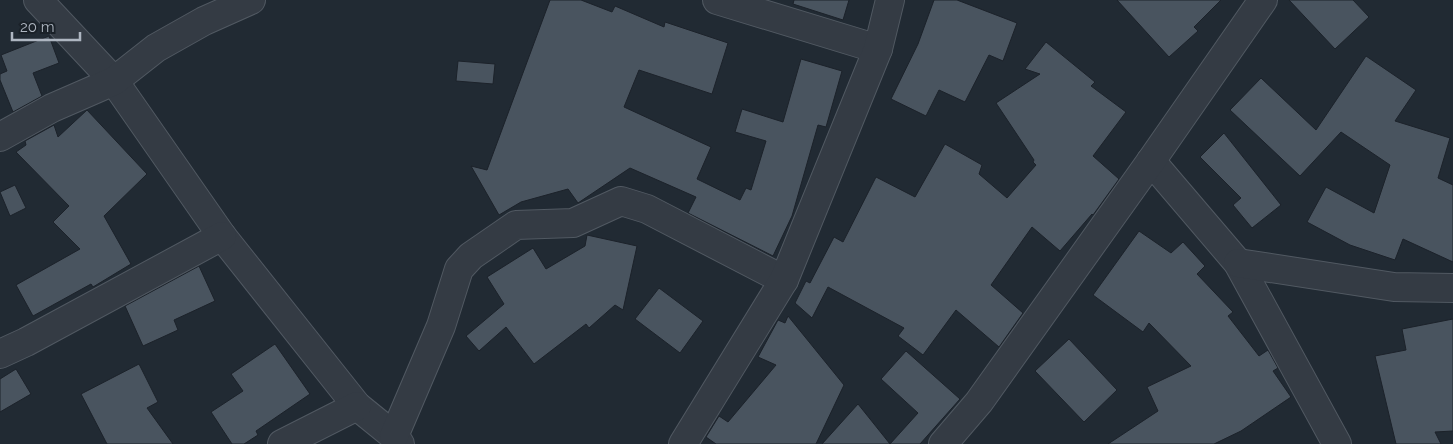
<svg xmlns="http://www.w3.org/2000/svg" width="1453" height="444" font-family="Raleway,sans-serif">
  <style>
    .building { fill: #49545f; stroke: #1c222a }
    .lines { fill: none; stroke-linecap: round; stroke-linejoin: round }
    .minor-casing { stroke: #515962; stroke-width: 30 }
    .minor { stroke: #343b44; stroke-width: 28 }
  </style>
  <rect width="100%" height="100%" fill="#212a33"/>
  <!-- building -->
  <g class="building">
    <path d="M 550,0 L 581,0 L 612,12 L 615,6 L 664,27 L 665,22 L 728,43 L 712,94 L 639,70 L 624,107 L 711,147 L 697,179 L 740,200 L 746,188 L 751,190 L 766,141 L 735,132 L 742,109 L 783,122 L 801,59 L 842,71 L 826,127 L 818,125 L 792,216 L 773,256 L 688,213 L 696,197 L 630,168 L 578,203 L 568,189 L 521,202 L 499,215 L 471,166 L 487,170 Z"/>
    <path d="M 794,0 L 849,0 L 843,20 L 793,4 Z"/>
    <path d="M 934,0 L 957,0 L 1017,23 L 1003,61 L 989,55 L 965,102 L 939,90 L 926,116 L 891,99 L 918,44 Z"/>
    <path d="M 1117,0 L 1221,0 L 1194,27 L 1198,31 L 1169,57 Z"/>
    <path d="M 1289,0 L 1353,0 L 1369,17 L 1335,49 Z"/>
    <path d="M 49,36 L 59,63 L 33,73 L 42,96 L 13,112 L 0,80 L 0,74 L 7,71 L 1,55 Z"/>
    <path d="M 1046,42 L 1095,82 L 1091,86 L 1126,112 L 1093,156 L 1119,179 L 1093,215 L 1092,214 L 1060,251 L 1032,227 L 991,285 L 1023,313 L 999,347 L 956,310 L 923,355 L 898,336 L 904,328 L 828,287 L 812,318 L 795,303 L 806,281 L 810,283 L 834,237 L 843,242 L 876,177 L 915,197 L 945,144 L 982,165 L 979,174 L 1007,198 L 1036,165 L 1033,162 L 1034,160 L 996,103 L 1040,74 L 1025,69 Z"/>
    <path d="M 1366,56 L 1416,90 L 1395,121 L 1450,138 L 1438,178 L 1453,185 L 1453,262 L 1403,239 L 1395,260 L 1350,245 L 1307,222 L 1326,187 L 1374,213 L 1390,165 L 1341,132 L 1300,176 L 1230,110 L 1261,78 L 1316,130 Z"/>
    <path d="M 458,61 L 495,64 L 493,84 L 456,81 Z"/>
    <path d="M 87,110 L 147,174 L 104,216 L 131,264 L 93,287 L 91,284 L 33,316 L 16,285 L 80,249 L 53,222 L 69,206 L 16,152 L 26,145 L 25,141 L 54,125 L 58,137 Z"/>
    <path d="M 1224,133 L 1281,205 L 1252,228 L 1233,205 L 1241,198 L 1200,157 Z"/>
    <path d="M 15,185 L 26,208 L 10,216 L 0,192 Z"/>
    <path d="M 1139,231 L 1171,253 L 1183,242 L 1205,266 L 1197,274 L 1233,312 L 1228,316 L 1259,356 L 1268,350 L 1278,368 L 1273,371 L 1291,397 L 1241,431 L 1214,444 L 1108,444 L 1158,411 L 1147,387 L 1191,366 L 1149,323 L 1143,332 L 1093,295 Z"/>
    <path d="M 587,235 L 637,246 L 623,310 L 615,305 L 589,328 L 586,324 L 534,364 L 506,327 L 479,351 L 466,336 L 504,304 L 487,277 L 533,248 L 546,269 L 585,246 Z"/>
    <path d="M 199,266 L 215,301 L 174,320 L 178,330 L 143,346 L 125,306 Z"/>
    <path d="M 659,288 L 703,321 L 680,353 L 635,319 Z"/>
    <path d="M 788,316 L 844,385 L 816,444 L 716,444 L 706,437 L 719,416 L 728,422 L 776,365 L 758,357 L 778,320 L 785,323 Z"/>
    <path d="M 1453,319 L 1453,431 L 1435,432 L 1441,444 L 1396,444 L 1375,356 L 1406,350 L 1402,329 Z"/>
    <path d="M 1069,339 L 1117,390 L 1084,422 L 1035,371 Z"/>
    <path d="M 275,344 L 310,394 L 256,431 L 258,435 L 244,444 L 232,444 L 211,412 L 243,391 L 231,374 Z"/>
    <path d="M 906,351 L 960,399 L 920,444 L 822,444 L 858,404 L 890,444 L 918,413 L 881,379 Z"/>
    <path d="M 139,364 L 158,402 L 147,408 L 173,444 L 107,444 L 81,394 Z"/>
    <path d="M 16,369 L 31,394 L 0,412 L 0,379 Z"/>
  </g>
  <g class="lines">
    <!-- minor casing -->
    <g class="minor-casing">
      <g id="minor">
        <path d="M 38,0 L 114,81 L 222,236 L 357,406 L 394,436 L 400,444"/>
        <path d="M 717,0 L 878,49"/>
        <path d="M 0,137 L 52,108 L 114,81 L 156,48 L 204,21 L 251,0"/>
        <path d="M 1151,161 L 1238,263 L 1337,444"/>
        <path d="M 1238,263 L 1394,287 L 1453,288"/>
        <path d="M 0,354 L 26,342 L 222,236"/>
        <path d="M 394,436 L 441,326 L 459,269 L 471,256 L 516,225 L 573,223 L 621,201 L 647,209 L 784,280"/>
        <path d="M 282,444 L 357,406"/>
        <path d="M 683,444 L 784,280 L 878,49 L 890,0"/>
        <path d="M 943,444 L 979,402 L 1151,161 L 1263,0"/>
      </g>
    </g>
    <!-- minor -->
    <use href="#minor" class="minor"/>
  </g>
  <!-- scale -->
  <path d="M12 32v8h68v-8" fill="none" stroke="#aeb6c1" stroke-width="2.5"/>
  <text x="20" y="32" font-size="15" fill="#aeb6c1" stroke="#1a2128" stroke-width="4" paint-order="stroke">20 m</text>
</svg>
